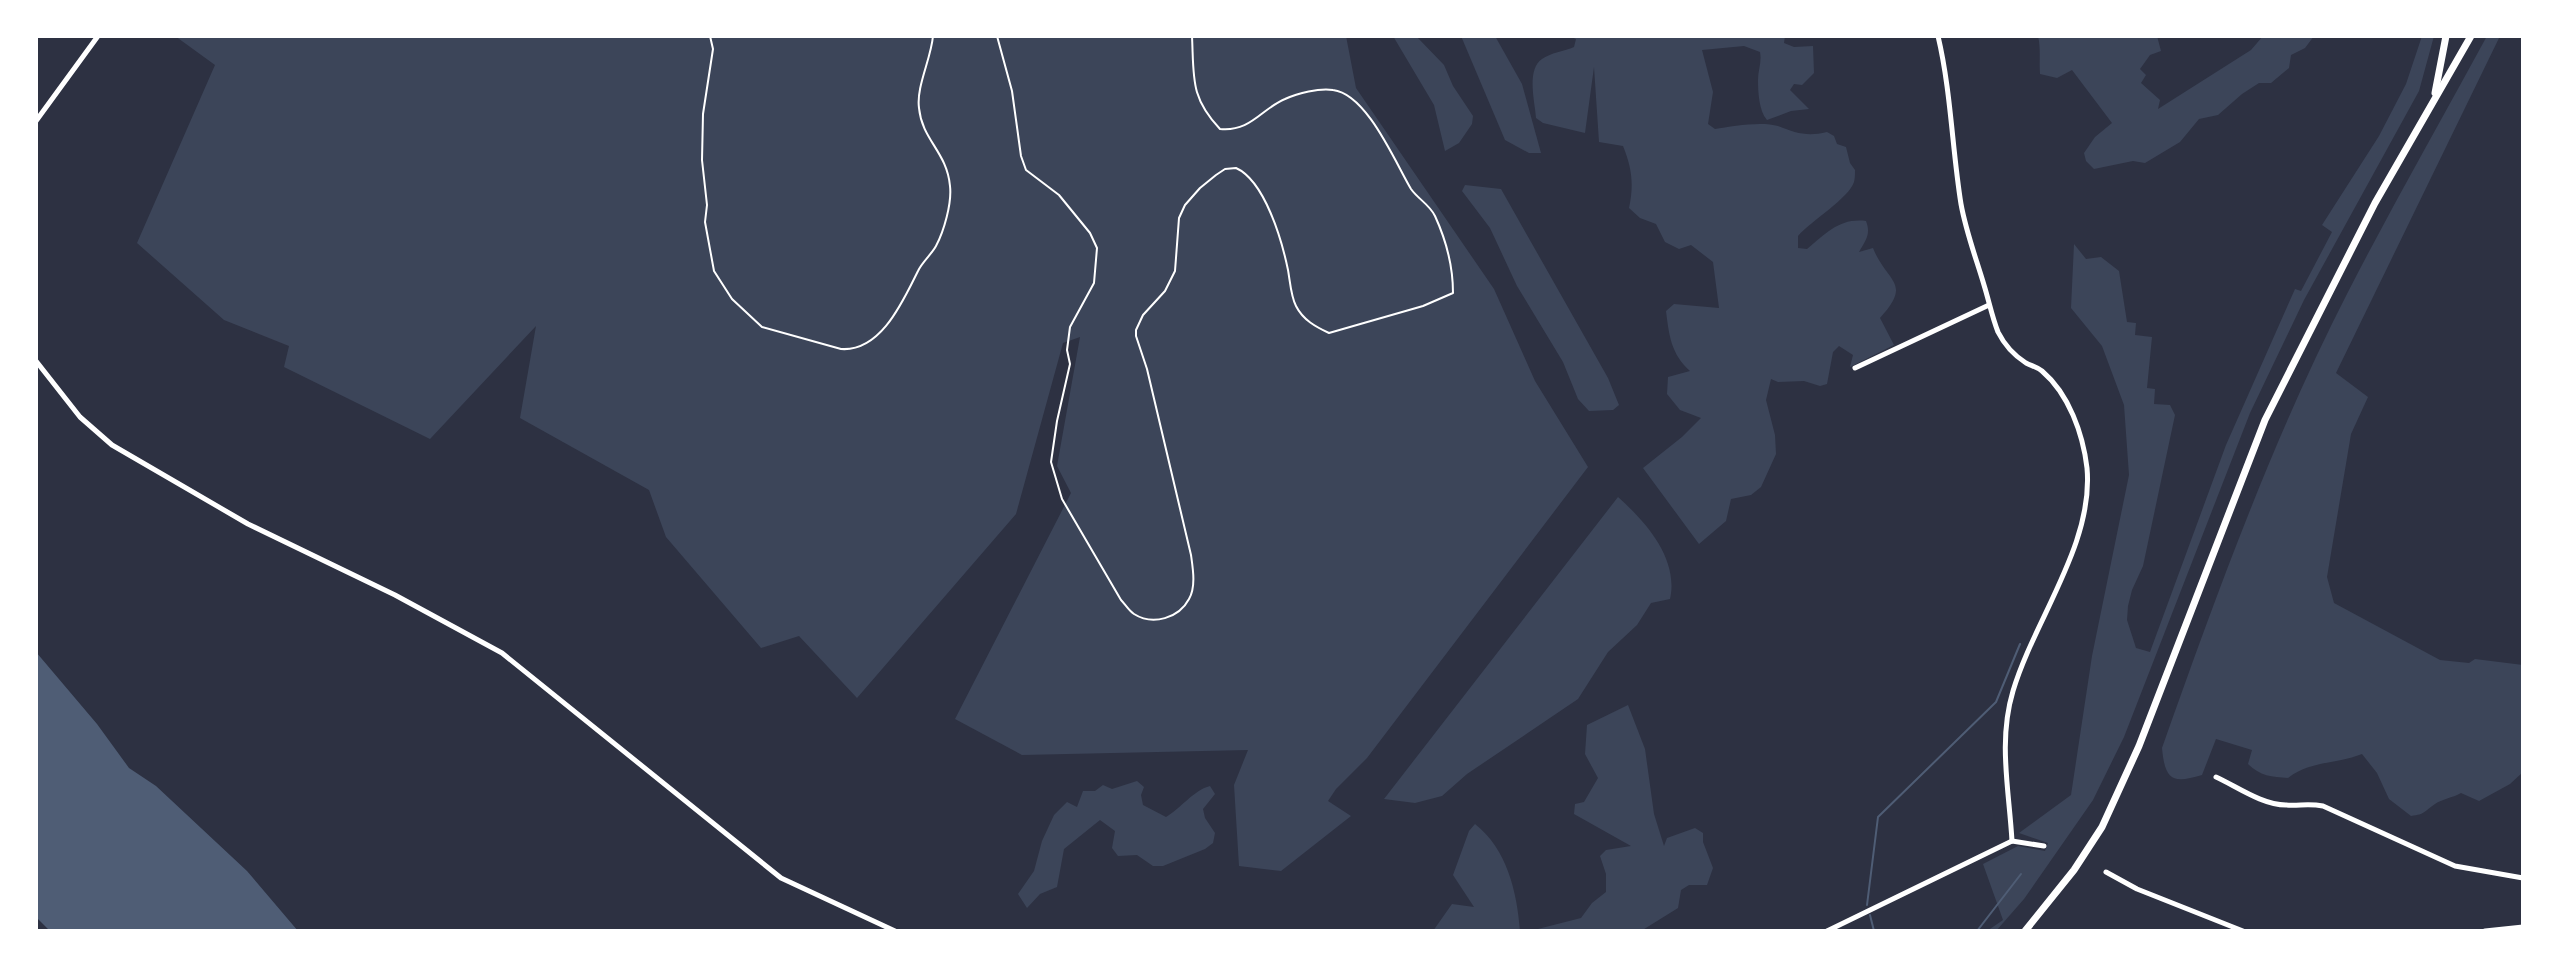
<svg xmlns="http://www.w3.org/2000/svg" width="2559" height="967" font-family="Ubuntu,sans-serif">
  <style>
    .green { fill: #3c4559 }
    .water { fill: #4f5d75 }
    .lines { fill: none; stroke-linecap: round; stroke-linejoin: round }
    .stream { stroke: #4f5d75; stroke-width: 2 }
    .path { stroke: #fff; stroke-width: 2 }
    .minor { stroke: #fff; stroke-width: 5 }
    .secondary { stroke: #fff; stroke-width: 7 }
  </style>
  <rect width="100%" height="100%" fill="#2d3142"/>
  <!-- green -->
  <g class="green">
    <path d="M 175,36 L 1346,36 L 1356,88 L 1494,289 L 1535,381 L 1588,467 L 1367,758 L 1336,789 L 1328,801 L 1351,816 L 1281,871 L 1239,866 L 1234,785 L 1248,750 L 1022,755 L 955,719 L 1071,493 L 1057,466 L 1080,337 L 1063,343 L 1016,514 L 857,698 L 799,636 L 761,648 L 666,537 L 649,490 L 520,418 L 536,326 L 430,439 L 284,367 L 289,346 L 224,320 L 137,243 L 215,65 Z"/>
    <path d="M 1393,36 L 1416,36 L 1444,65 L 1453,86 L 1473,116 L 1472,124 L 1459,143 L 1445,151 L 1434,105 Z"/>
    <path d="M 1461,36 L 1495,36 L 1522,84 L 1541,153 L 1529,153 L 1505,140 Z"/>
    <path d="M 1569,36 L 1785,36 L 1784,43 L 1794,47 L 1813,46 L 1814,73 L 1802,85 L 1794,84 L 1790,90 L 1809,109 L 1791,111 L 1767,120 C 1759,111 1758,92 1758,80 C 1758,70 1762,62 1760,52 L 1744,46 L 1702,50 L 1713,92 L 1708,124 L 1715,129 C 1732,126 1762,121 1778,126 C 1796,133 1807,137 1827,132 L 1834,136 L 1837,144 L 1846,147 L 1850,163 L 1855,170 C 1855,174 1855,178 1854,182 C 1849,198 1811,221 1798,236 L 1798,248 L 1807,249 C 1827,233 1839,218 1866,221 C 1871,234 1866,240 1859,252 L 1873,248 C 1887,283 1913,282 1880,318 L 1894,345 L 1850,367 L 1853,355 L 1839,346 L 1833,352 L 1827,384 L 1820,386 L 1804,381 L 1778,382 L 1771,379 L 1766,400 L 1775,435 L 1776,454 L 1761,487 L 1751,495 L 1731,499 L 1726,521 L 1699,544 L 1643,468 L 1682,437 L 1701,418 L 1680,410 L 1667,394 L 1668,377 L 1690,371 C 1671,354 1669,335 1666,311 L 1674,304 L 1719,308 L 1713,262 L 1691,245 L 1679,249 L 1665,242 L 1656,224 L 1640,218 L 1629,208 C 1634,185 1632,168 1623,146 L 1599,142 L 1594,67 L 1585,133 L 1543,123 L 1536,118 C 1535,102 1526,70 1542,59 C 1550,53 1565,51 1574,47 L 1576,39 Z"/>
    <path d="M 2038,36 L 2157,36 L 2161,51 L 2150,55 L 2140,69 L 2146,75 L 2141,83 L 2160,100 L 2158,109 L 2251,50 L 2263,36 L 2314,36 L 2305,48 L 2291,55 L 2289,68 L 2271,83 L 2259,83 L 2242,94 L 2218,115 L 2199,119 L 2180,142 L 2145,163 L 2133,161 L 2094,169 L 2086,161 L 2084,153 L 2095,137 L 2112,123 L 2072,70 L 2057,78 L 2040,74 C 2039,61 2041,49 2038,36 Z"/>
    <path d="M 2422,36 L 2434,36 L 2419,91 L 2304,300 L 2250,413 L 2124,737 L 2093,800 L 2024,899 L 1996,931 L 1987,931 L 2003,920 L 1983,864 L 2018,846 L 2045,851 L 2048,843 L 2019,833 L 2071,795 L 2092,656 L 2129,475 L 2124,405 L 2102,346 L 2071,308 L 2074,244 L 2086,259 L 2101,257 L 2119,271 L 2127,322 L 2136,323 L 2135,335 L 2152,337 L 2147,388 L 2155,389 L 2154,404 L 2170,405 L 2175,415 L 2143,566 L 2132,590 L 2128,606 L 2127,620 L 2136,648 L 2150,652 L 2226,445 L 2295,289 L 2301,291 L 2332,232 L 2322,225 L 2379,136 L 2406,84 Z"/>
    <path d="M 2487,36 L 2500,36 L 2336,373 L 2368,397 L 2351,434 L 2327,577 L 2334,603 L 2440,660 L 2469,663 L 2475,659 L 2523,665 L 2523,772 L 2510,784 L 2479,801 L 2461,793 C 2452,798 2442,799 2435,804 C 2423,812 2426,814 2411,816 L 2389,799 L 2377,773 L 2362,754 C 2337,764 2309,761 2288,778 C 2272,777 2260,776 2248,764 L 2252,750 L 2216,739 L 2202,775 C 2172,784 2165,780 2162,748 C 2217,593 2273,438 2348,292 C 2392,206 2441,121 2487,36 Z"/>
    <path d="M 1465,185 L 1501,189 L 1608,378 L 1619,405 L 1613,410 L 1589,411 L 1578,399 L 1563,362 L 1517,286 L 1490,228 L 1462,191 Z"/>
    <path d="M 1618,497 C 1646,522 1679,559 1670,599 L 1651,603 L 1637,625 L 1608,652 L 1578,699 L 1467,774 L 1442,796 L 1415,803 L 1384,799 Z"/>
    <path d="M 1628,705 L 1645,749 L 1654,814 L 1664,846 L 1667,838 L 1695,828 L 1703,833 L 1703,842 L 1713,868 L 1707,885 L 1689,885 L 1681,890 L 1678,908 L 1641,931 L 1530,931 L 1581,918 L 1592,903 L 1606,892 L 1606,874 L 1600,856 L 1606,850 L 1631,846 L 1574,814 L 1575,804 L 1584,802 L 1598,778 L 1585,754 L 1587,725 Z"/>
    <path d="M 1137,781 L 1144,787 L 1141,795 L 1143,805 L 1166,817 C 1181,808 1194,790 1210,786 L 1215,794 L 1203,809 L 1205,818 L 1215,833 L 1213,843 L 1205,849 L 1163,866 L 1153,866 L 1137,855 L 1118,856 L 1112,848 L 1115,831 L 1100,820 L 1064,849 L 1057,887 L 1040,894 L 1027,908 L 1018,894 L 1034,871 L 1042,841 L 1054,815 L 1067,802 L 1077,807 L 1083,791 L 1095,791 L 1103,785 L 1112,789 Z"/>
    <path d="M 1475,824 C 1507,849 1517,892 1520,931 L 1433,931 L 1452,904 L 1474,907 L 1453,875 L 1469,831 Z"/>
  </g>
  <!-- water -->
  <path class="water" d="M 36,652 L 97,724 L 129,768 L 156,786 L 247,871 L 298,931 L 50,931 L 36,917 Z"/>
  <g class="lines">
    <!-- stream -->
    <g class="stream">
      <path d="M 1867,905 L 1878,817 L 1996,702 L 2020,644"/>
      <path d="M 1870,915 L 1874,931"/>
      <path d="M 1977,931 L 2021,874"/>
    </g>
    <!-- path -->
    <g class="path">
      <path d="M 710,36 L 713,49 L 703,114 L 702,160 L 707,205 L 705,222 L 714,271 L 732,299 L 762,327 L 841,349 C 881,352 903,301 918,271 C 922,262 931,255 936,246 C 944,231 952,203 950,186 C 947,152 922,140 919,108 C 916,87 931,59 933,36"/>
      <path d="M 997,36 L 1012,91 L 1021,156 L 1026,170 L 1059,195 L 1090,233 L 1097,248 L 1094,283 L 1070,327 L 1067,350 L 1070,364 L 1057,421 L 1051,462 L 1062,499 L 1121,600 C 1125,604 1129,611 1134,614 C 1153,626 1179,618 1189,599 C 1196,587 1193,569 1191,555 L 1147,369 L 1136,336 L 1136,330 L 1143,315 L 1165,291 L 1175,271 L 1179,218 L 1185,205 L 1200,188 L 1216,175 L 1225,169 L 1236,168 C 1265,181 1282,241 1288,270 C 1290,281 1291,297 1296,306 C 1303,320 1316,327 1329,333 L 1423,306 L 1453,293 C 1453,267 1446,240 1435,216 C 1430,205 1418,199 1411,189 C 1395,162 1367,94 1333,90 C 1319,88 1298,93 1285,99 C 1261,109 1251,132 1220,129 C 1190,97 1194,78 1192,36"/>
    </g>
    <!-- minor -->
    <g class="minor">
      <path d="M 1938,36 C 1951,91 1952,148 1961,204 C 1966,232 1976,258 1984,285 C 1989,301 1992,317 1998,332 C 2004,344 2015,356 2026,363 C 2032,366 2037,367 2042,371 C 2069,394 2083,434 2087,468 C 2094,544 2034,620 2013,691 C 1998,741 2009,789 2012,841"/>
      <path d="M 36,121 L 98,36"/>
      <path d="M 36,361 L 80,417 L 112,445 L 248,524 L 395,595 L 502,653 L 781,878 L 895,931"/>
      <path d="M 1855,368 L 1989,305"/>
      <path d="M 2216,777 C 2236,786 2262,805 2286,805 C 2300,806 2308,803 2323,806 L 2455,866 L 2523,878"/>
      <path d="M 2106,872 L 2137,889 L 2243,931"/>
      <path d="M 1827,931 L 2012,841 L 2044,846"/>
      <path d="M 2485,931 L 2523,927"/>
    </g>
    <!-- secondary -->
    <g class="secondary">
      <path d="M 2435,93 L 2446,36"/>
      <path d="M 2025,931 L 2074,870 L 2102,827 L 2139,746 L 2265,420 L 2375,203 L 2471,36"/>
    </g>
  </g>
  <!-- border -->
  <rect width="2559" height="967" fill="none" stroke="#ffffff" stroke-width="76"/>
</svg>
